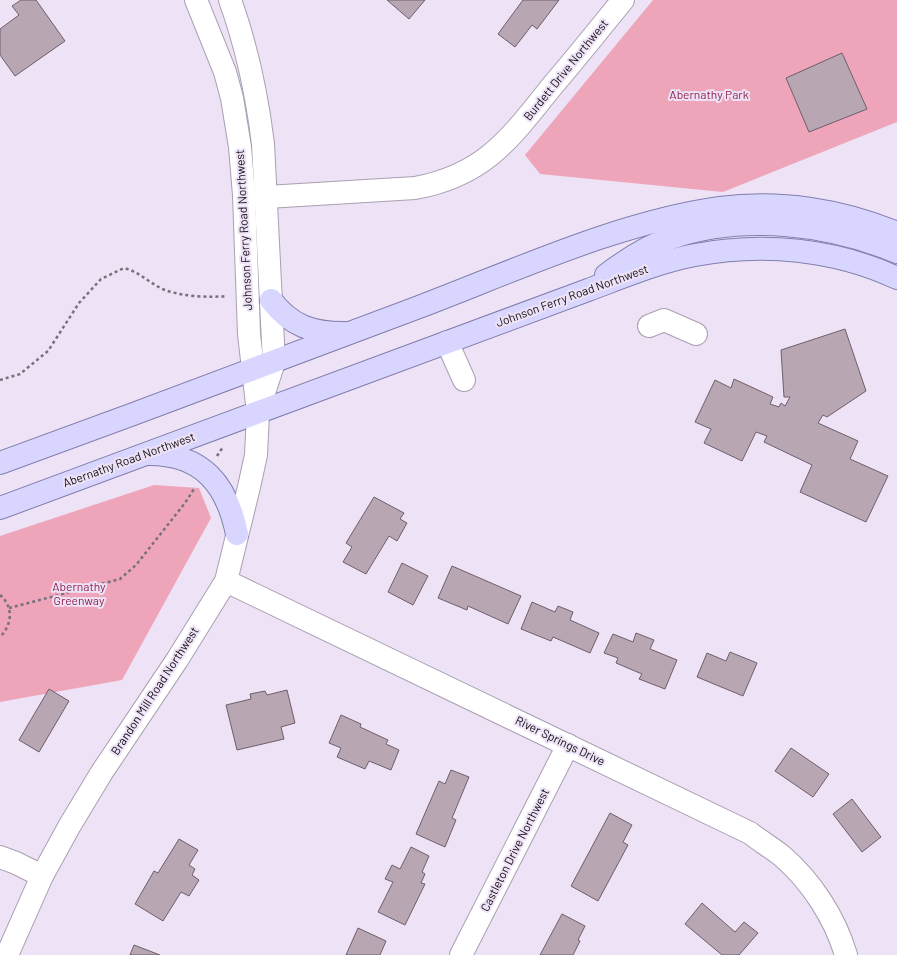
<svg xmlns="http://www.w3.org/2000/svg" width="897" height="955" font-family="Barlow,sans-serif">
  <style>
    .green { fill: #eea5b9 }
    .building { fill: #b8a6b3; stroke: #6f5e6a }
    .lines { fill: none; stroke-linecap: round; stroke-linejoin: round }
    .minor-casing { stroke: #a99fb1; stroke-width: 24 }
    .major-casing { stroke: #827ead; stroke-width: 24 }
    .path { stroke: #78717d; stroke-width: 2.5; stroke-dasharray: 3 3; stroke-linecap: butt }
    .minor { stroke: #fff; stroke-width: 22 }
    .major { stroke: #d8d6ff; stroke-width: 22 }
    .labels { text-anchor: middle; stroke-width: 4; stroke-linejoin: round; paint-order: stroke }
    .street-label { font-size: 12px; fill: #130f15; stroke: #eee3f6 }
    .park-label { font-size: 12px; fill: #90224e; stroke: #eee3f6 }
  </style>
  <rect width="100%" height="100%" fill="#eee3f6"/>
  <!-- green -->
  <g class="green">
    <path d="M 653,0 L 897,0 L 897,122 L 723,192 L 540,174 L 525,155 Z"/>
    <path d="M 154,485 L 199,488 L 211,518 L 122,680 L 0,702 L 0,536 Z"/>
  </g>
  <!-- building -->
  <g class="building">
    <path d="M 21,0 L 36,0 L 65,41 L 15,76 L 0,55 L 0,29 L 19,15 L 12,6 Z"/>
    <path d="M 387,0 L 425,0 L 409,19 Z"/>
    <path d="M 523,0 L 559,0 L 537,29 L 532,25 L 515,47 L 498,34 Z"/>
    <path d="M 842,53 L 867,109 L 809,132 L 786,78 Z"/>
    <path d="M 845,329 L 866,391 L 827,417 L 823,415 L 818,423 L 858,441 L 850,459 L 888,476 L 866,522 L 800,492 L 812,465 L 764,442 L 767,436 L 756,432 L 742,461 L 704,443 L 711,429 L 695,422 L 715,380 L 731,388 L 734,379 L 773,397 L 770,404 L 779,407 L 781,403 L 785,406 L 790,397 L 784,397 L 781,350 Z"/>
    <path d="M 374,497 L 404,513 L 400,519 L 407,523 L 397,541 L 389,536 L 366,574 L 343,562 L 352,547 L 346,543 Z"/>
    <path d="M 402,563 L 428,576 L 413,605 L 388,592 Z"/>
    <path d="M 452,566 L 521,596 L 508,624 L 468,606 L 467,610 L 438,598 Z"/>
    <path d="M 532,602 L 555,612 L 558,606 L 573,612 L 570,620 L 599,633 L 590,653 L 553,637 L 551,641 L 521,629 Z"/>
    <path d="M 636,633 L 654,640 L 650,649 L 677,660 L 665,689 L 639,679 L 642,674 L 616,663 L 618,658 L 604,653 L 613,634 L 633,642 Z"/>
    <path d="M 730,652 L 757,663 L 743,696 L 697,677 L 707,653 L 726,661 Z"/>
    <path d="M 49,689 L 69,701 L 39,752 L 19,740 Z"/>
    <path d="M 287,690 L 295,723 L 281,727 L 284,739 L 237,750 L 226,705 L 251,699 L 250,694 L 265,691 L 267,695 Z"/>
    <path d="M 341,715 L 361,724 L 360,727 L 388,740 L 386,744 L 399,750 L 391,770 L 369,761 L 365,769 L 337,757 L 341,748 L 329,743 Z"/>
    <path d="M 791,748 L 829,774 L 813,797 L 775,771 Z"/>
    <path d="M 451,770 L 469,777 L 452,818 L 456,820 L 445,847 L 416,834 L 439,781 L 445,784 Z"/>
    <path d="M 852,799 L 881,837 L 862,852 L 833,814 Z"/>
    <path d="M 610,813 L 632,825 L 623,842 L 628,845 L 598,901 L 571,886 Z"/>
    <path d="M 179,839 L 198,850 L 189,865 L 195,869 L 192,875 L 199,880 L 189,896 L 181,892 L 163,921 L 135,904 L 154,871 L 158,873 Z"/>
    <path d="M 411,847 L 429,856 L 422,872 L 425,874 L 421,883 L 425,884 L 405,925 L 378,912 L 393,882 L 385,879 L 392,865 L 400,869 Z"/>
    <path d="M 702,903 L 735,932 L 744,922 L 758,933 L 739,955 L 722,955 L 685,924 Z"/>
    <path d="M 562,914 L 585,926 L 578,940 L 580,941 L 573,955 L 540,955 Z"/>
    <path d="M 358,928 L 386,941 L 380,955 L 346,955 Z"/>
    <path d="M 134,945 L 160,955 L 130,955 Z"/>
  </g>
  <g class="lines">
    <!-- minor casing -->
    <g class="minor-casing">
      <g id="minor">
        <path d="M 230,0 C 247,47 257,95 263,144 L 274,362 L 259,408"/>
        <path d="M 267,197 L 415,188 C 486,175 511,137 553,85 C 577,57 600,28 623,0"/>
        <path d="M 649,326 L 664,320 L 696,334"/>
        <path d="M 447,342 L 464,380"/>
        <path d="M 226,581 L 750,833 C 760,841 772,848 782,856 C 812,882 835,918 846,955"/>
        <path d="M 0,857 L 16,863 L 42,876"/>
        <path d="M 7,955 L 42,876 L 70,825 L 102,772 L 177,660 L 226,581 L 249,487 L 256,455 L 258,413 L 249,334 L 244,195 L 240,147 L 232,98 L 225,72 L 196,0"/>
        <path d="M 461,955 L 568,745"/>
      </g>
    </g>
    <!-- major casing -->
    <g class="major-casing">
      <g id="major">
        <path d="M 606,275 C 626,260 647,246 671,238 C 743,213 828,224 897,252"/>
        <path d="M 271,300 C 291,326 312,333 344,333"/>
        <path d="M 149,454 C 203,454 227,485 237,534"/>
        <path d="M 0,463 C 140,412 279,360 419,307 C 514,271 619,222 720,208 C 780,200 842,210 897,233"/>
        <path d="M 0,508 L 588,290 C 623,277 658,262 695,255 C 762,242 835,249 897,278"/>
      </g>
    </g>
    <!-- path -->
    <g class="path">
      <path d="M 0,380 L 20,374 L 48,351 L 79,303 L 101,279 L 124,268 C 140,272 150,284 165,290 C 180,296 209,298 226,296"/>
      <path d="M 217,456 L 223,447"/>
      <path d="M 0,595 C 14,607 12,625 0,637"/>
      <path d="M 9,608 L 120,579 L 136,565 L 185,503 L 194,489"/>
    </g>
    <!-- minor -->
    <use href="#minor" class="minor"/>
    <!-- major -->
    <use href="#major" class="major"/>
  </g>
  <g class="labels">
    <!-- street labels -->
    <g class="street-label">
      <text transform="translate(566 70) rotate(-51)" y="4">Burdett Drive Northwest</text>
      <text transform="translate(244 230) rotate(-93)" y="4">Johnson Ferry Road Northwest</text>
      <text transform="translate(572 296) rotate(-20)" y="4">Johnson Ferry Road Northwest</text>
      <text transform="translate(129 460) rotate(-20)" y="4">Abernathy Road Northwest</text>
      <text transform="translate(155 691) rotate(-57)" y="4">Brandon Mill Road Northwest</text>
      <text transform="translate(560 741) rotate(26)" y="4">River Springs Drive</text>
      <text transform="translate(515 850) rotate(-63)" y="4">Castleton Drive Northwest</text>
    </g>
    <!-- park labels -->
    <g class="park-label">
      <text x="709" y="99">Abernathy Park</text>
      <text x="79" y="591">Abernathy<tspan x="79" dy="14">Greenway</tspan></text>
    </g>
  </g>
</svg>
